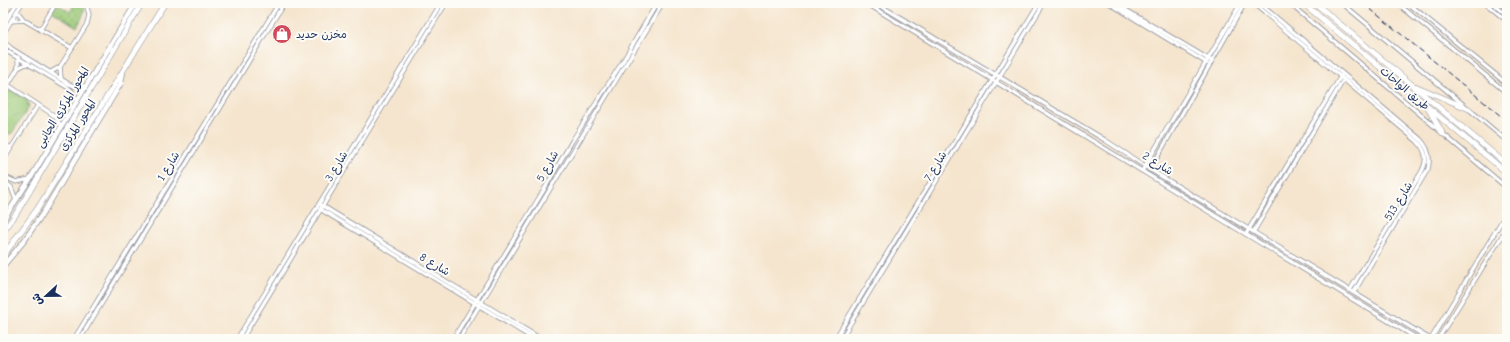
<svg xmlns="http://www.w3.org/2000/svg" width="1510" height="342" font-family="'Comic Neue','Playpen Sans Arabic',sans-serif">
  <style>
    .grass { fill: url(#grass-tufts); stroke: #5b7c6a }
    .garden { fill: url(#garden-dots); stroke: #5b7c6a }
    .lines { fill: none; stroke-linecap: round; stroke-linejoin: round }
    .minor-casing { stroke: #888a96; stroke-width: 5 }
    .major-casing { stroke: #888a96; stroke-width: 6 }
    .highway-casing { stroke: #888a96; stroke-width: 6 }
    .minor { stroke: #fff; stroke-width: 3.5 }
    .major { stroke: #fff; stroke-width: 4.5 }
    .highway { stroke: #fff; stroke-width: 5 }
    .rail { stroke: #1b2f5e; stroke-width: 1; stroke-dasharray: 6 3; stroke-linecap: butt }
    .labels { text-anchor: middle; stroke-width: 4; stroke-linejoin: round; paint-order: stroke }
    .poi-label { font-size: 11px; fill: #1b2f5e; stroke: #fdfcf7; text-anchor: start }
    .street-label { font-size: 11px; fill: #1b2f5e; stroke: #fdfcf7 }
  </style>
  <defs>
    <pattern id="grass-tufts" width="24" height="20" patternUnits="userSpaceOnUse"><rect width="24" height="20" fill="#9bc977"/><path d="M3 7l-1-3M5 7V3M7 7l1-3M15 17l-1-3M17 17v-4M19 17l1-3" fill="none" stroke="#7ea465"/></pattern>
    <pattern id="garden-dots" width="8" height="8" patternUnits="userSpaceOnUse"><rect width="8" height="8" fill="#9bc977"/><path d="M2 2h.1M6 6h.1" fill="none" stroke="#7ea465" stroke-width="1.8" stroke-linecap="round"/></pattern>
  </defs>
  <rect width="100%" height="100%" fill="#fdfcf7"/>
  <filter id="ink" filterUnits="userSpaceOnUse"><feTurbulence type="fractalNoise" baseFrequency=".025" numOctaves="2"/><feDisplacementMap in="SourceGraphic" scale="8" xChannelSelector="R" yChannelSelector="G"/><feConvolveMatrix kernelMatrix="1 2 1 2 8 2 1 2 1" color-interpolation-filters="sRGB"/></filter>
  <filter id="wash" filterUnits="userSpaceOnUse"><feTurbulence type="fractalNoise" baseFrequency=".012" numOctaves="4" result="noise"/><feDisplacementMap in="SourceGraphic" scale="16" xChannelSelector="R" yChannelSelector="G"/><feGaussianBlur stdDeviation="0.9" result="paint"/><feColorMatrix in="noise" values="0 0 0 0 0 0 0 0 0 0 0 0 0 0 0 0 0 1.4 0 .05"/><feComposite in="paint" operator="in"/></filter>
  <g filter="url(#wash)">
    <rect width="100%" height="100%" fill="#f5e5ce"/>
    <!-- grass -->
    <path class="grass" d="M 7,91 L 14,91 L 27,99 L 29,107 L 12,133 L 7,135 L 3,133 L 3,97 Z"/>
    <!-- garden -->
    <path class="garden" d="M 75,3 L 84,3 C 86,12 81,19 77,27 L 52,11 L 57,4 L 70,12 Z"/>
  </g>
  <g filter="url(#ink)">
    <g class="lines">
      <!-- minor casing -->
      <g class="minor-casing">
        <g id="minor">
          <path d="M 866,3 L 1418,339"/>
          <path d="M 876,3 L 1105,140 L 1151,170 L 1430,339"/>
          <path d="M 1109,3 L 1207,63"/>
          <path d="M 1114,3 L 1210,60"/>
          <path d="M 1253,3 L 1417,141 C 1426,150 1428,160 1422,171 L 1350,290"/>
          <path d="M 1259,3 L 1420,139 C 1429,148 1431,157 1428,169 L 1354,292"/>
          <path d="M 1289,3 L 1507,188"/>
          <path d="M 1342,3 L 1507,141"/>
          <path d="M 1397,3 L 1507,93"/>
          <path d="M 1408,3 L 1507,84"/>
          <path d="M 1485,3 L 1507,21"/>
          <path d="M 1492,3 L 1507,15"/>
          <path d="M 3,8 L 8,17"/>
          <path d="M 17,11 L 24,20 L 72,48"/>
          <path d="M 11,21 L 24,20"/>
          <path d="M 3,26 L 17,3"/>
          <path d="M 40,30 L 56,3"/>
          <path d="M 3,34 L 22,3"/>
          <path d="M 3,41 L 12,49 L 69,84 L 74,86 L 86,86"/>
          <path d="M 3,49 L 67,87 L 72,91 L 77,100"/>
          <path d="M 18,57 L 18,68"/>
          <path d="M 60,67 L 61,78"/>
          <path d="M 51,72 L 60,67 L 87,24 L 89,15 L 86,3"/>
          <path d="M 8,85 L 52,114 L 57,119 L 61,126"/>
          <path d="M 3,93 L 18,68 L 28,63"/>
          <path d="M 54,115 L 68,116"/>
          <path d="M 3,143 L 11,148"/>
          <path d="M 3,161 L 38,105"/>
          <path d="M 1150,170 L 1245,3"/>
          <path d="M 1142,171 L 1241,3"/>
          <path d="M 3,176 L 16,182 L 30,179"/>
          <path d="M 3,181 L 11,187 L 16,200"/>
          <path d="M 321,205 L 541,339"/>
          <path d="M 320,209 L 534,339"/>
          <path d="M 1254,231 L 1344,79"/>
          <path d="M 1246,234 L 1341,76"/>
          <path d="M 74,339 L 279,3"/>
          <path d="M 80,339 L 284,3"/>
          <path d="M 237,339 L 441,3"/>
          <path d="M 242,339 L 446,3"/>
          <path d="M 453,339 L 545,188 L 572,141 L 623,61 L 657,3"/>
          <path d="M 459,339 L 663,3"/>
          <path d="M 835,339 L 1039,3"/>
          <path d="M 841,339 L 1044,3"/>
          <path d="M 1431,339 L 1507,212"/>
          <path d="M 1438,339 L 1507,228"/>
        </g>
      </g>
      <!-- major casing -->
      <g class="major-casing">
        <g id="major">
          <path d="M 3,220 L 30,179 L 136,3"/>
          <path d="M 3,266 L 24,241 L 45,210 L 121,83 L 123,72"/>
        </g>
      </g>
      <!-- highway casing -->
      <g class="highway-casing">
        <g id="highway">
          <path d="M 1303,3 L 1507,173"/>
          <path d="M 1315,3 L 1507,165"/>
          <path d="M 1415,86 L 1469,109"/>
          <path d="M 1429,110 L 1443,134"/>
          <path d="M 3,232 L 16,214 L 142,3"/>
          <path d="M 3,256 L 38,208 L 165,3"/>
        </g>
      </g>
      <!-- minor -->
      <use href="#minor" class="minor"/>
      <!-- major -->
      <use href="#major" class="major"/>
      <!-- highway -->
      <use href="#highway" class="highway"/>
      <!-- rail -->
      <path class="rail" d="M 1363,3 L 1507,121"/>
    </g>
  </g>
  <!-- icons -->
  <defs>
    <g id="shop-disc" transform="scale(1)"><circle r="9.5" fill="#d1495b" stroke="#fdfcf7"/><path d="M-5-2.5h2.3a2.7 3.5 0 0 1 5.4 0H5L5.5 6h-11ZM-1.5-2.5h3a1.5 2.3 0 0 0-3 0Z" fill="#fff"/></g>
  </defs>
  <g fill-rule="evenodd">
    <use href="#shop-disc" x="282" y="34"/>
  </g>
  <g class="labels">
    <!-- poi labels -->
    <g class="poi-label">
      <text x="296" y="38">مخزن حديد</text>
    </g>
    <!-- street labels -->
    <g class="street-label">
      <text transform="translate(1405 88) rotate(40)" y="4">طريق الواحات</text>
      <text transform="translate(62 107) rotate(-59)" y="4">المحور المركزى الجانبى</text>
      <text transform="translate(77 125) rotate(-58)" y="4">المحور المركزى</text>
      <text transform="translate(1158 163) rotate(32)" y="4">شارع 2</text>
      <text transform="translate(168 166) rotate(-58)" y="4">شارع 1</text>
      <text transform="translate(336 166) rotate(-59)" y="4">شارع 3</text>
      <text transform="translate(547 166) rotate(-61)" y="4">شارع 5</text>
      <text transform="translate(935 166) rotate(-59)" y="4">شارع 7</text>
      <text transform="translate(1398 201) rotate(-58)" y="4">شارع 513</text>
      <text transform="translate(435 264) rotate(31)" y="4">شارع 8</text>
    </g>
  </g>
  <!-- margin -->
  <rect width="1510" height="342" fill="none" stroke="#fdfcf7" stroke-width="16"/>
  <!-- north arrow -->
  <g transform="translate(46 296) rotate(248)" stroke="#fdfcf7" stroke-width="3" paint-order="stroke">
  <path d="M0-3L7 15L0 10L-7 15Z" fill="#1b2f5e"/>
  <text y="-6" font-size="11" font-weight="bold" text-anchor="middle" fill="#1b2f5e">ش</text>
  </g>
</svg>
